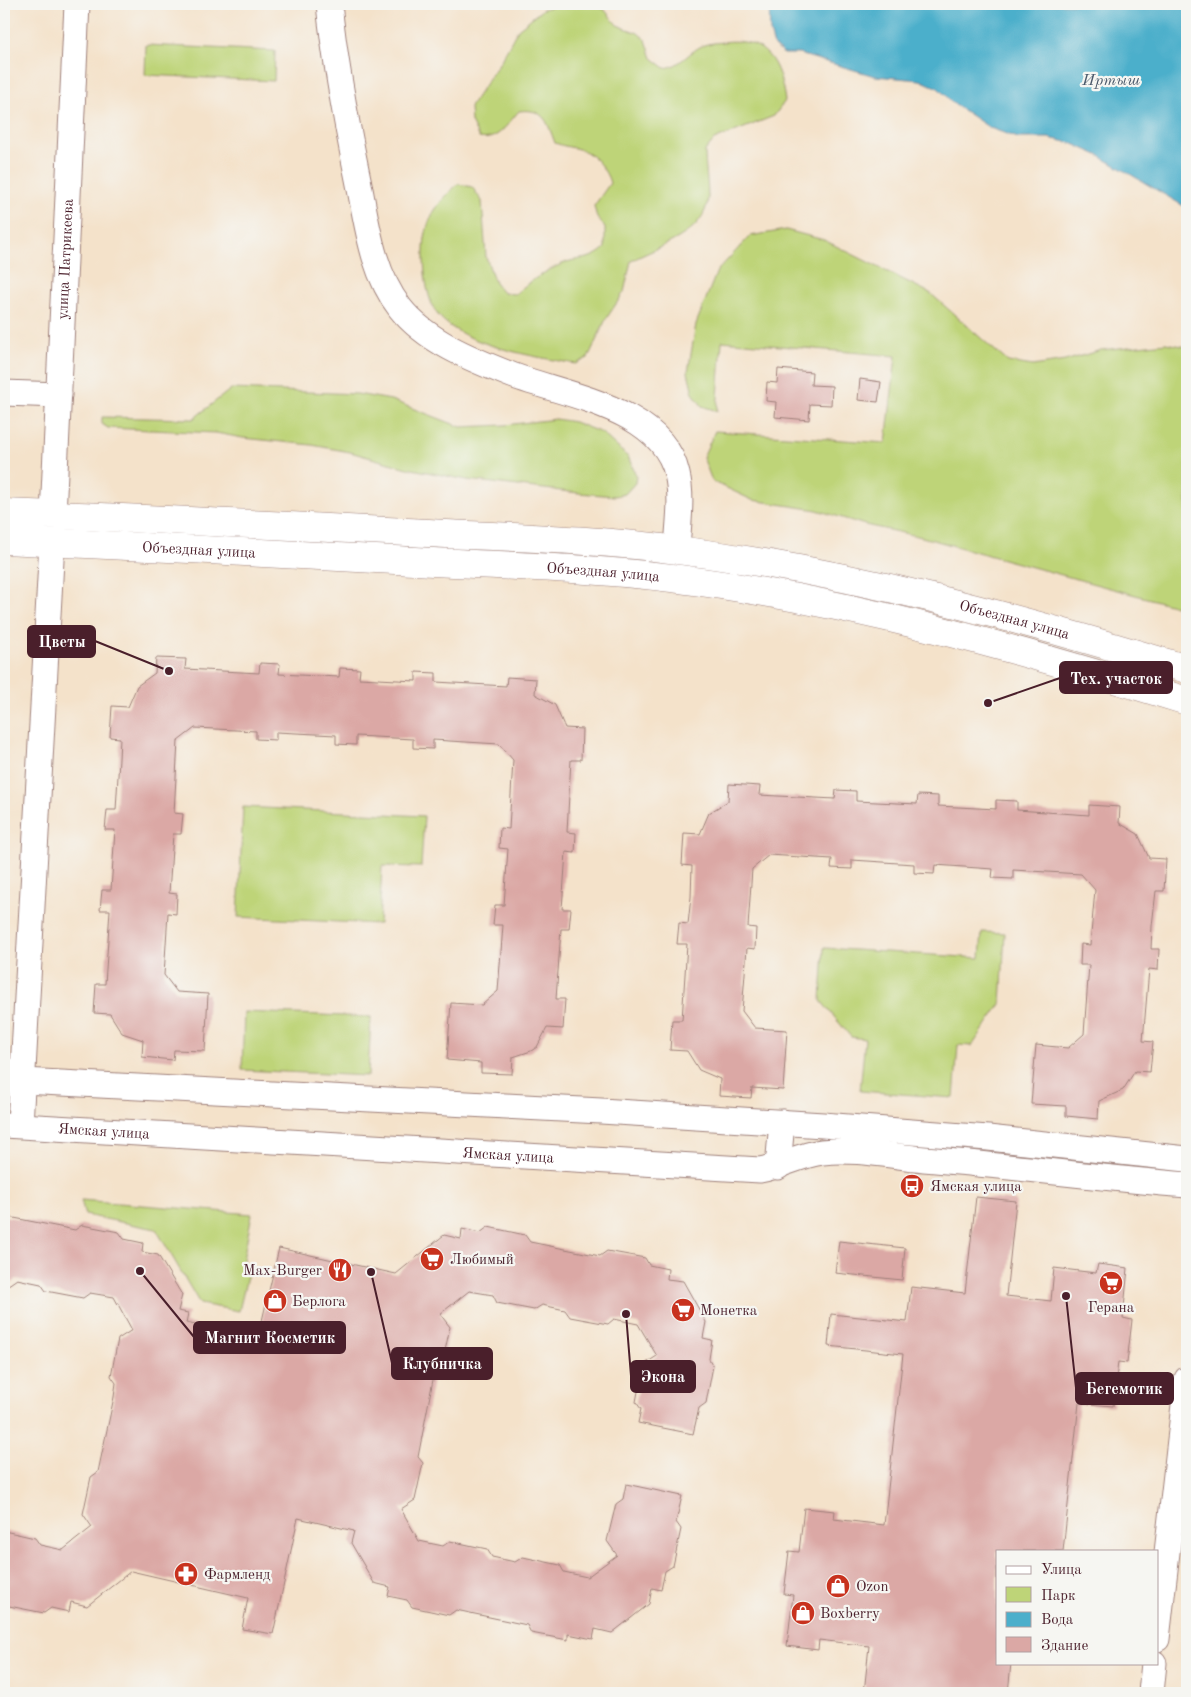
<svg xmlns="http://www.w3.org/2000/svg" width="1191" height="1697" font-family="'Old Standard TT',serif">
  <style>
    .green { fill: #bed478; stroke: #847a52 }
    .water { fill: #4cafcb; stroke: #4b677b }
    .building { fill: #dba8a5 }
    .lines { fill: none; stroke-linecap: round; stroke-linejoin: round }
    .minor-casing { stroke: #9f807a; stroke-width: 27 }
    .primary-casing { stroke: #9f807a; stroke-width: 29 }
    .minor { stroke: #fff; stroke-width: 25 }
    .primary { stroke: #fff; stroke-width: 28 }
    .labels { text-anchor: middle; stroke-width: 4.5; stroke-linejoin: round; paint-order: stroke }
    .street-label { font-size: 15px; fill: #4a1f2b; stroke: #f6f6f2 }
    .poi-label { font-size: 15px; fill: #4a1f2b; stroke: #f6f6f2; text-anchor: start }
    .water-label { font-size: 16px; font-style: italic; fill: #4b596b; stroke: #f6f6f2 }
    .leader { fill: none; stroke: #4a1f2b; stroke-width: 2 }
    .callout-dot { fill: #4a1f2b; stroke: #f6f6f2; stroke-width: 2 }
    .callout { fill: #4a1f2b; stroke: #4a1f2b; stroke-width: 2 }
    .callout-label { font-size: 16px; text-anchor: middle; font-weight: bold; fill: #fff }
  </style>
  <rect width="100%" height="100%" fill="#f6f6f2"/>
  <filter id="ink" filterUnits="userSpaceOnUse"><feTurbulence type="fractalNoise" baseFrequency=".02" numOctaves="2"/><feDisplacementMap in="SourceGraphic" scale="10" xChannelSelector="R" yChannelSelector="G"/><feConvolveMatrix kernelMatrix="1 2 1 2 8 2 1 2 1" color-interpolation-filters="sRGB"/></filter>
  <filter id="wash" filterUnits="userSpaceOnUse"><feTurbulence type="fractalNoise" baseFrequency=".0096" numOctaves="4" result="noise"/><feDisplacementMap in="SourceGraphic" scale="20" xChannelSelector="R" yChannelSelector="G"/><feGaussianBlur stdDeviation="1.12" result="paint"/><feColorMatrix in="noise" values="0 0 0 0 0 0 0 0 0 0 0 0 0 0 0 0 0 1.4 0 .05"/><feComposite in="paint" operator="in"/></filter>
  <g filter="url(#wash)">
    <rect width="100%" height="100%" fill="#f4e2ca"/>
    <!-- green -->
    <g class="green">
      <path d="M 561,4 L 591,4 L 604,9 L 617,25 L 638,33 L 646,40 L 652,58 L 665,68 C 681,66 689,51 704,45 C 709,43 717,43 723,42 C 766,36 780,63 785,101 L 774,116 L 714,140 L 705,151 C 705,166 708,183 708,197 C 706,235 658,246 631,261 L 624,292 L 606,319 L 588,358 L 576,364 C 537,357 463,346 438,315 C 427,300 425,278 424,260 C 423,224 432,208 458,184 L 472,187 L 482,201 L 486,257 L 495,283 L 503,293 L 515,294 C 529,282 545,271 562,264 C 579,256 588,263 605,248 L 605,227 L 597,218 L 594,206 L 610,183 C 607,171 594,154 582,150 C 573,147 565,147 555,143 C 547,122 545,108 519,111 C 507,124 498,142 479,138 L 471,122 L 470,107 L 500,62 L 518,29 L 543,9 Z"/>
      <path d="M 146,45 L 275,51 L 274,81 L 145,75 Z"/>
      <path d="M 786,230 L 824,240 L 930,293 L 1008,362 L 1033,366 L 1065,361 L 1101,350 L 1166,343 L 1187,347 L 1187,609 L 922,537 L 865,525 L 817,510 L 752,500 L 712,481 L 703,457 L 715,431 L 886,443 L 896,356 L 722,341 L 717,411 L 702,406 L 693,393 L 688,372 L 696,324 L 717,271 L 750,236 Z"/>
      <path d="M 231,389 L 357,394 L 391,400 L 461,427 L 505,425 L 556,419 L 574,422 L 602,433 L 628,457 L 636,475 L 635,483 L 625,494 L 615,496 L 579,493 L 467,480 L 407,468 L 350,452 L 312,445 L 243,438 L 216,433 L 108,428 L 102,424 L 102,417 L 193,419 Z"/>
      <path d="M 243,807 L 424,816 L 421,867 L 382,866 L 379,924 L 238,917 Z"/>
      <path d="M 982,932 L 1005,933 L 1001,1004 L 972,1046 L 958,1045 L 954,1098 L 860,1091 L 865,1039 L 851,1037 L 821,1001 L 824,948 L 980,958 Z"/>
      <path d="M 244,1012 L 371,1017 L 368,1076 L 242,1070 Z"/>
      <path d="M 81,1200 L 252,1214 L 242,1265 L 249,1268 L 239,1311 L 200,1304 L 156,1229 L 85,1215 Z"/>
    </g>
    <!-- water -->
    <path class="water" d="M 769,4 L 1187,4 L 1187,208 L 1098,155 L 1071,143 L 1049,138 L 1018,138 L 990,128 L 954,104 L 938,88 L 920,80 L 875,76 L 799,54 L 784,54 L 774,46 L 770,32 Z"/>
    <g id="blocks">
      <!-- building -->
      <g class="building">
        <path d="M 778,369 L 812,372 L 811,385 L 832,386 L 831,405 L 810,404 L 809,420 L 775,417 L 776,402 L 766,401 L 767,382 L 777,383 Z"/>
        <path d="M 860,379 L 881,382 L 878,402 L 858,400 Z"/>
        <path d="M 156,658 L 186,659 L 185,669 L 259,673 L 260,663 L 280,664 L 279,674 L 339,677 L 340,668 L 360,669 L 359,678 L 416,681 L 416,672 L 436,673 L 436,682 L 506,686 L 507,677 L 536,679 L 535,694 L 555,705 L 565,728 L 582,729 L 581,760 L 571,760 L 569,794 L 567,832 L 576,833 L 575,853 L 566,852 L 562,909 L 571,909 L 569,929 L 561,929 L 556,999 L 565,999 L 563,1029 L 547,1028 L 537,1047 L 531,1051 L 513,1057 L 512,1074 L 481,1073 L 481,1063 L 447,1060 L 451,1003 L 482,1005 L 498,991 L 503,925 L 493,925 L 495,905 L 504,905 L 508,849 L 499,848 L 500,828 L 509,829 L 513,760 L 499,744 L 433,740 L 433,749 L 413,748 L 413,739 L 356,736 L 356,745 L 336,744 L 336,735 L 276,732 L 276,740 L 256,739 L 256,731 L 195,728 L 178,741 L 174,813 L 183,814 L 181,834 L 173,834 L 169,893 L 177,894 L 176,914 L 168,913 L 164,975 L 177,992 L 208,994 L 205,1051 L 174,1050 L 173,1060 L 142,1057 L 143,1040 L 122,1033 L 110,1014 L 94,1013 L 96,984 L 105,984 L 110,910 L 100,910 L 102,890 L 111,890 L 115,830 L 105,830 L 107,810 L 116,810 L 119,759 L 120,738 L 110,737 L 112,706 L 128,707 L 137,686 L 155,673 Z"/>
        <path d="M 729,784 L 760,786 L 759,795 L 835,799 L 836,790 L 856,791 L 856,801 L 917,804 L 918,795 L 938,796 L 938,806 L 996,809 L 996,800 L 1017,801 L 1017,810 L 1089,815 L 1089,805 L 1120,807 L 1119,823 L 1138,834 L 1149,858 L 1166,859 L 1164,891 L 1156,891 L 1152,926 L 1151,949 L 1159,949 L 1158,970 L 1149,969 L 1143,1041 L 1153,1042 L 1150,1072 L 1135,1071 L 1123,1090 L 1099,1101 L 1098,1119 L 1066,1116 L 1066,1106 L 1031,1104 L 1036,1045 L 1068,1048 L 1084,1034 L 1089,965 L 1080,965 L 1081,944 L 1090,945 L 1095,890 L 1081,874 L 1013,870 L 1013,879 L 992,878 L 993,869 L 935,865 L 934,874 L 914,873 L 914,864 L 852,860 L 852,869 L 831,868 L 832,859 L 769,855 L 752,869 L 748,927 L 756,928 L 755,949 L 747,948 L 742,1011 L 755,1028 L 787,1030 L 783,1090 L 752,1088 L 751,1098 L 719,1096 L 720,1079 L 699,1070 L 687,1051 L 670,1050 L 672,1020 L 682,1020 L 687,944 L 677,944 L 679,923 L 688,924 L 691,897 L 692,866 L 682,865 L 684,833 L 700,834 L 709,813 L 728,801 Z"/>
        <path d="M 976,1197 L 1016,1201 L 1006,1296 L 1051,1301 L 1054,1268 L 1096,1273 L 1098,1264 L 1128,1268 L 1123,1318 L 1132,1320 L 1127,1363 L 1118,1362 L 1113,1406 L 1079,1403 L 1063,1551 L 997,1551 L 997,1663 L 1011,1663 L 1008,1693 L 864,1693 L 869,1646 L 819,1640 L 818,1650 L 787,1646 L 793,1595 L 784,1594 L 789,1551 L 799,1552 L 804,1508 L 835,1511 L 834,1519 L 884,1525 L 903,1354 L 828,1346 L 831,1314 L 907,1322 L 911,1287 L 965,1293 Z"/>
        <path d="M 4,1216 L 75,1230 L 82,1225 L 119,1232 L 124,1239 L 143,1243 L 142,1252 L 158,1255 L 182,1295 L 178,1311 L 188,1313 L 186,1323 L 258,1338 L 279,1248 L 396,1274 L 444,1235 L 461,1239 L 462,1229 L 480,1233 L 488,1227 L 525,1235 L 530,1242 L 600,1256 L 607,1251 L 645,1258 L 649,1265 L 668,1269 L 667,1279 L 683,1281 L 706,1322 L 703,1338 L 712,1340 L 709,1359 L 713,1366 L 706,1403 L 699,1408 L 693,1434 L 638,1423 L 641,1409 L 636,1402 L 643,1365 L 657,1356 L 638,1324 L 614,1319 L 608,1324 L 570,1317 L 565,1310 L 542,1305 L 534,1310 L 497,1303 L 493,1295 L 469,1291 L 440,1314 L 450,1327 L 442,1365 L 435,1369 L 432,1385 L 418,1457 L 423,1463 L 415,1500 L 401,1509 L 419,1541 L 443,1546 L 450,1541 L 487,1549 L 492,1557 L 515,1562 L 523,1557 L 560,1565 L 564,1572 L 587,1577 L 617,1555 L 607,1541 L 616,1504 L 623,1499 L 626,1484 L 682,1496 L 676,1522 L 681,1529 L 673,1566 L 665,1571 L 661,1590 L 652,1588 L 649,1604 L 612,1633 L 595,1629 L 593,1639 L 568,1634 L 568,1640 L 531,1633 L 527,1625 L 456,1610 L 449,1615 L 412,1607 L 407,1600 L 388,1596 L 390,1587 L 374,1583 L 351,1543 L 354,1531 L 298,1518 L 273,1634 L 242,1629 L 248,1598 L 131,1571 L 87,1606 L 71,1602 L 69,1612 L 51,1608 L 44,1613 L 4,1605 L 4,1531 L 35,1538 L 40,1545 L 63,1550 L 92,1527 L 83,1514 L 91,1477 L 98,1472 L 114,1397 L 116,1383 L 111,1376 L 118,1339 L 132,1330 L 114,1297 L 90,1293 L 83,1298 L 46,1291 L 41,1284 L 17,1279 L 4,1288 Z"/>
        <path d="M 839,1241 L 905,1248 L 902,1280 L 835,1273 Z"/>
      </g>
    </g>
  </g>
  <g filter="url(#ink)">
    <use href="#blocks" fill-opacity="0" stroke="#9f807a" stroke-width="1"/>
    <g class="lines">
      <!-- minor casing -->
      <g class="minor-casing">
        <g id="minor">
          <path d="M 329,4 C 335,63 346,121 358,179 C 367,223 372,272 400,308 C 426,341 471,359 509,374 C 562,395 662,407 677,474 C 683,498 678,525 677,550"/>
          <path d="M 4,393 L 59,395"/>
          <path id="s1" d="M 53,515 L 77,4"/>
          <path d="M 4,1080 L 601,1111 L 823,1125 L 988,1138 L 1187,1159"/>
          <path id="s2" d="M 4,1125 L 760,1170 C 782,1166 800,1155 822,1152 C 854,1148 891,1156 924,1159 C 1012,1166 1099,1178 1187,1185"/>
          <path d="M 20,1125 L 52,542"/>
          <path d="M 778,1167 L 782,1122"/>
          <path d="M 1157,1639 L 1187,1379"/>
          <path d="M 1151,1693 L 1154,1663"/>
        </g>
      </g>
      <!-- primary casing -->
      <g class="primary-casing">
        <g id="primary">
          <path id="s3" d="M 4,513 C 138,518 273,525 407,532 C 497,537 588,538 678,550 C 851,572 1020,618 1187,669"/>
          <path id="s4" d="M 4,540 C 134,546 265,553 395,560 C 487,565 580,567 672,578 C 848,600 1018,649 1187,701"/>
        </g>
      </g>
      <!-- minor -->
      <use href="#minor" class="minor"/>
      <!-- primary -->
      <use href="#primary" class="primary"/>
    </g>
  </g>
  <!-- icons -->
  <defs>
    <g id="bus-disc" transform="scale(1.25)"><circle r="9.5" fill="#c8321e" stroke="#f6f6f2"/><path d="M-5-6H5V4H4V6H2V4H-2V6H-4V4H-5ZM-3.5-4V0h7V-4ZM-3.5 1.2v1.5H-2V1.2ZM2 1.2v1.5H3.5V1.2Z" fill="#fff"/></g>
    <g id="supermarket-disc" transform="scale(1.25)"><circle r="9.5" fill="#c8321e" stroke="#f6f6f2"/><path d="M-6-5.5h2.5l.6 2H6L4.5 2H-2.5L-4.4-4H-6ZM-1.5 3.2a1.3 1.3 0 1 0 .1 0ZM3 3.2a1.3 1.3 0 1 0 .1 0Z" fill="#fff"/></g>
    <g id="restaurant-disc" transform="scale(1.25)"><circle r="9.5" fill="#c8321e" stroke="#f6f6f2"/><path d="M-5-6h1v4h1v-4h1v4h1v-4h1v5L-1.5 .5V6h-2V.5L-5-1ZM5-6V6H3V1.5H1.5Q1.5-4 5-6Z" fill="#fff"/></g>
    <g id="shop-disc" transform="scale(1.25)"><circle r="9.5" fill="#c8321e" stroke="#f6f6f2"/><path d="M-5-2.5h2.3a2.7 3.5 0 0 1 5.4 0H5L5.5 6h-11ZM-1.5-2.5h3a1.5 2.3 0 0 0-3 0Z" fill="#fff"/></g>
    <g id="pharmacy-disc" transform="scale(1.25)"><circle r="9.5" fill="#c8321e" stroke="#f6f6f2"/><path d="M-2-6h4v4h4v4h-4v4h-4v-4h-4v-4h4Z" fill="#fff"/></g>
  </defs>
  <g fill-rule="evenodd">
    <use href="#bus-disc" x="912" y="1186"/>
    <use href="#supermarket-disc" x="432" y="1259"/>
    <use href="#restaurant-disc" x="340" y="1270"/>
    <use href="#supermarket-disc" x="1111" y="1283"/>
    <use href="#shop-disc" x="275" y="1301"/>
    <use href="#supermarket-disc" x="683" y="1310"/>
    <use href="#pharmacy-disc" x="186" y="1574"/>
    <use href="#shop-disc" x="838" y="1586"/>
    <use href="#shop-disc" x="803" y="1613"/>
  </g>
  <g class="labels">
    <!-- street labels -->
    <g class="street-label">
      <text dy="5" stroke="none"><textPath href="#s1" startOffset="256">улица Патрикеева</textPath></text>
      <text dy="5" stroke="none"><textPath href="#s4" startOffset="195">Объездная улица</textPath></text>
      <text dy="5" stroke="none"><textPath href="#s4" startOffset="600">Объездная улица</textPath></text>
      <text dy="5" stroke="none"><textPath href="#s3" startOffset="1019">Объездная улица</textPath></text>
      <text dy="5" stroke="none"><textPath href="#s2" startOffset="100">Ямская улица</textPath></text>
      <text dy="5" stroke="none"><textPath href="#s2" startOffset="505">Ямская улица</textPath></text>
    </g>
    <!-- poi labels -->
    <g class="poi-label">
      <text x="930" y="1191">Ямская улица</text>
      <text x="450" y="1264">Любимый</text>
      <text x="322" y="1275" text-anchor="end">Max-Burger</text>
      <text x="292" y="1306">Берлога</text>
      <text x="1111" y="1312" text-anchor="middle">Герана</text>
      <text x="700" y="1315">Монетка</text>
      <text x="204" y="1579">Фармленд</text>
      <text x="856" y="1591">Ozon</text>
      <text x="820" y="1618">Boxberry</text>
    </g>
    <!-- water labels -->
    <g class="water-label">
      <text x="1111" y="85">Иртыш</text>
    </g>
  </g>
  <!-- callouts -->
  <path class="leader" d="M169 671L95 641M988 703L1060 678M140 1271L194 1337M371 1272L392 1363M626 1314L631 1376M1066 1296L1076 1388"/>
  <g class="callout-dot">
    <circle cx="169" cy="671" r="5"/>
    <circle cx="988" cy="703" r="5"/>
    <circle cx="140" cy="1271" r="5"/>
    <circle cx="371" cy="1272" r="5"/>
    <circle cx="626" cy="1314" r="5"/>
    <circle cx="1066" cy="1296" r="5"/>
  </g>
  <g class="callout">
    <rect x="28" y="626" width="67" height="31" rx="5"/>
    <rect x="1060" y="662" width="112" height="31" rx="5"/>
    <rect x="194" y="1322" width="151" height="31" rx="5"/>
    <rect x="392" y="1348" width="100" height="31" rx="5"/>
    <rect x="631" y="1361" width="64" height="31" rx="5"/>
    <rect x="1076" y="1373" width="97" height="31" rx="5"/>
  </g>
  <g class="callout-label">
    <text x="62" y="647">Цветы</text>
    <text x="1116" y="684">Тех. участок</text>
    <text x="270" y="1343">Магнит Косметик</text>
    <text x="442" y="1369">Клубничка</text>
    <text x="663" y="1382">Экона</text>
    <text x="1124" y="1394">Бегемотик</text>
  </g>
  <!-- margin -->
  <rect width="1191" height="1697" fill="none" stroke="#f6f6f2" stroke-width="20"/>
  <!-- legend -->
  <rect x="996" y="1550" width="162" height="115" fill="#f6f6f2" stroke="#b1a0a2"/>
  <rect x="1006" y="1566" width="25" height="8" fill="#ffffff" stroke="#b1a0a2"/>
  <text x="1041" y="1574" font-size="15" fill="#4a1f2b">Улица</text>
  <rect x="1006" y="1587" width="25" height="15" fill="#bed478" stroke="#b1a0a2"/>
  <text x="1041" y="1600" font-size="15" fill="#4a1f2b">Парк</text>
  <rect x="1006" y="1612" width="25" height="15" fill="#4cafcb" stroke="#b1a0a2"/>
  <text x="1041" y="1624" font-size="15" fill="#4a1f2b">Вода</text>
  <rect x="1006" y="1637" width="25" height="15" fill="#dba8a5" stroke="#b1a0a2"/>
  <text x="1041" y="1650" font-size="15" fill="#4a1f2b">Здание</text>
</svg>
